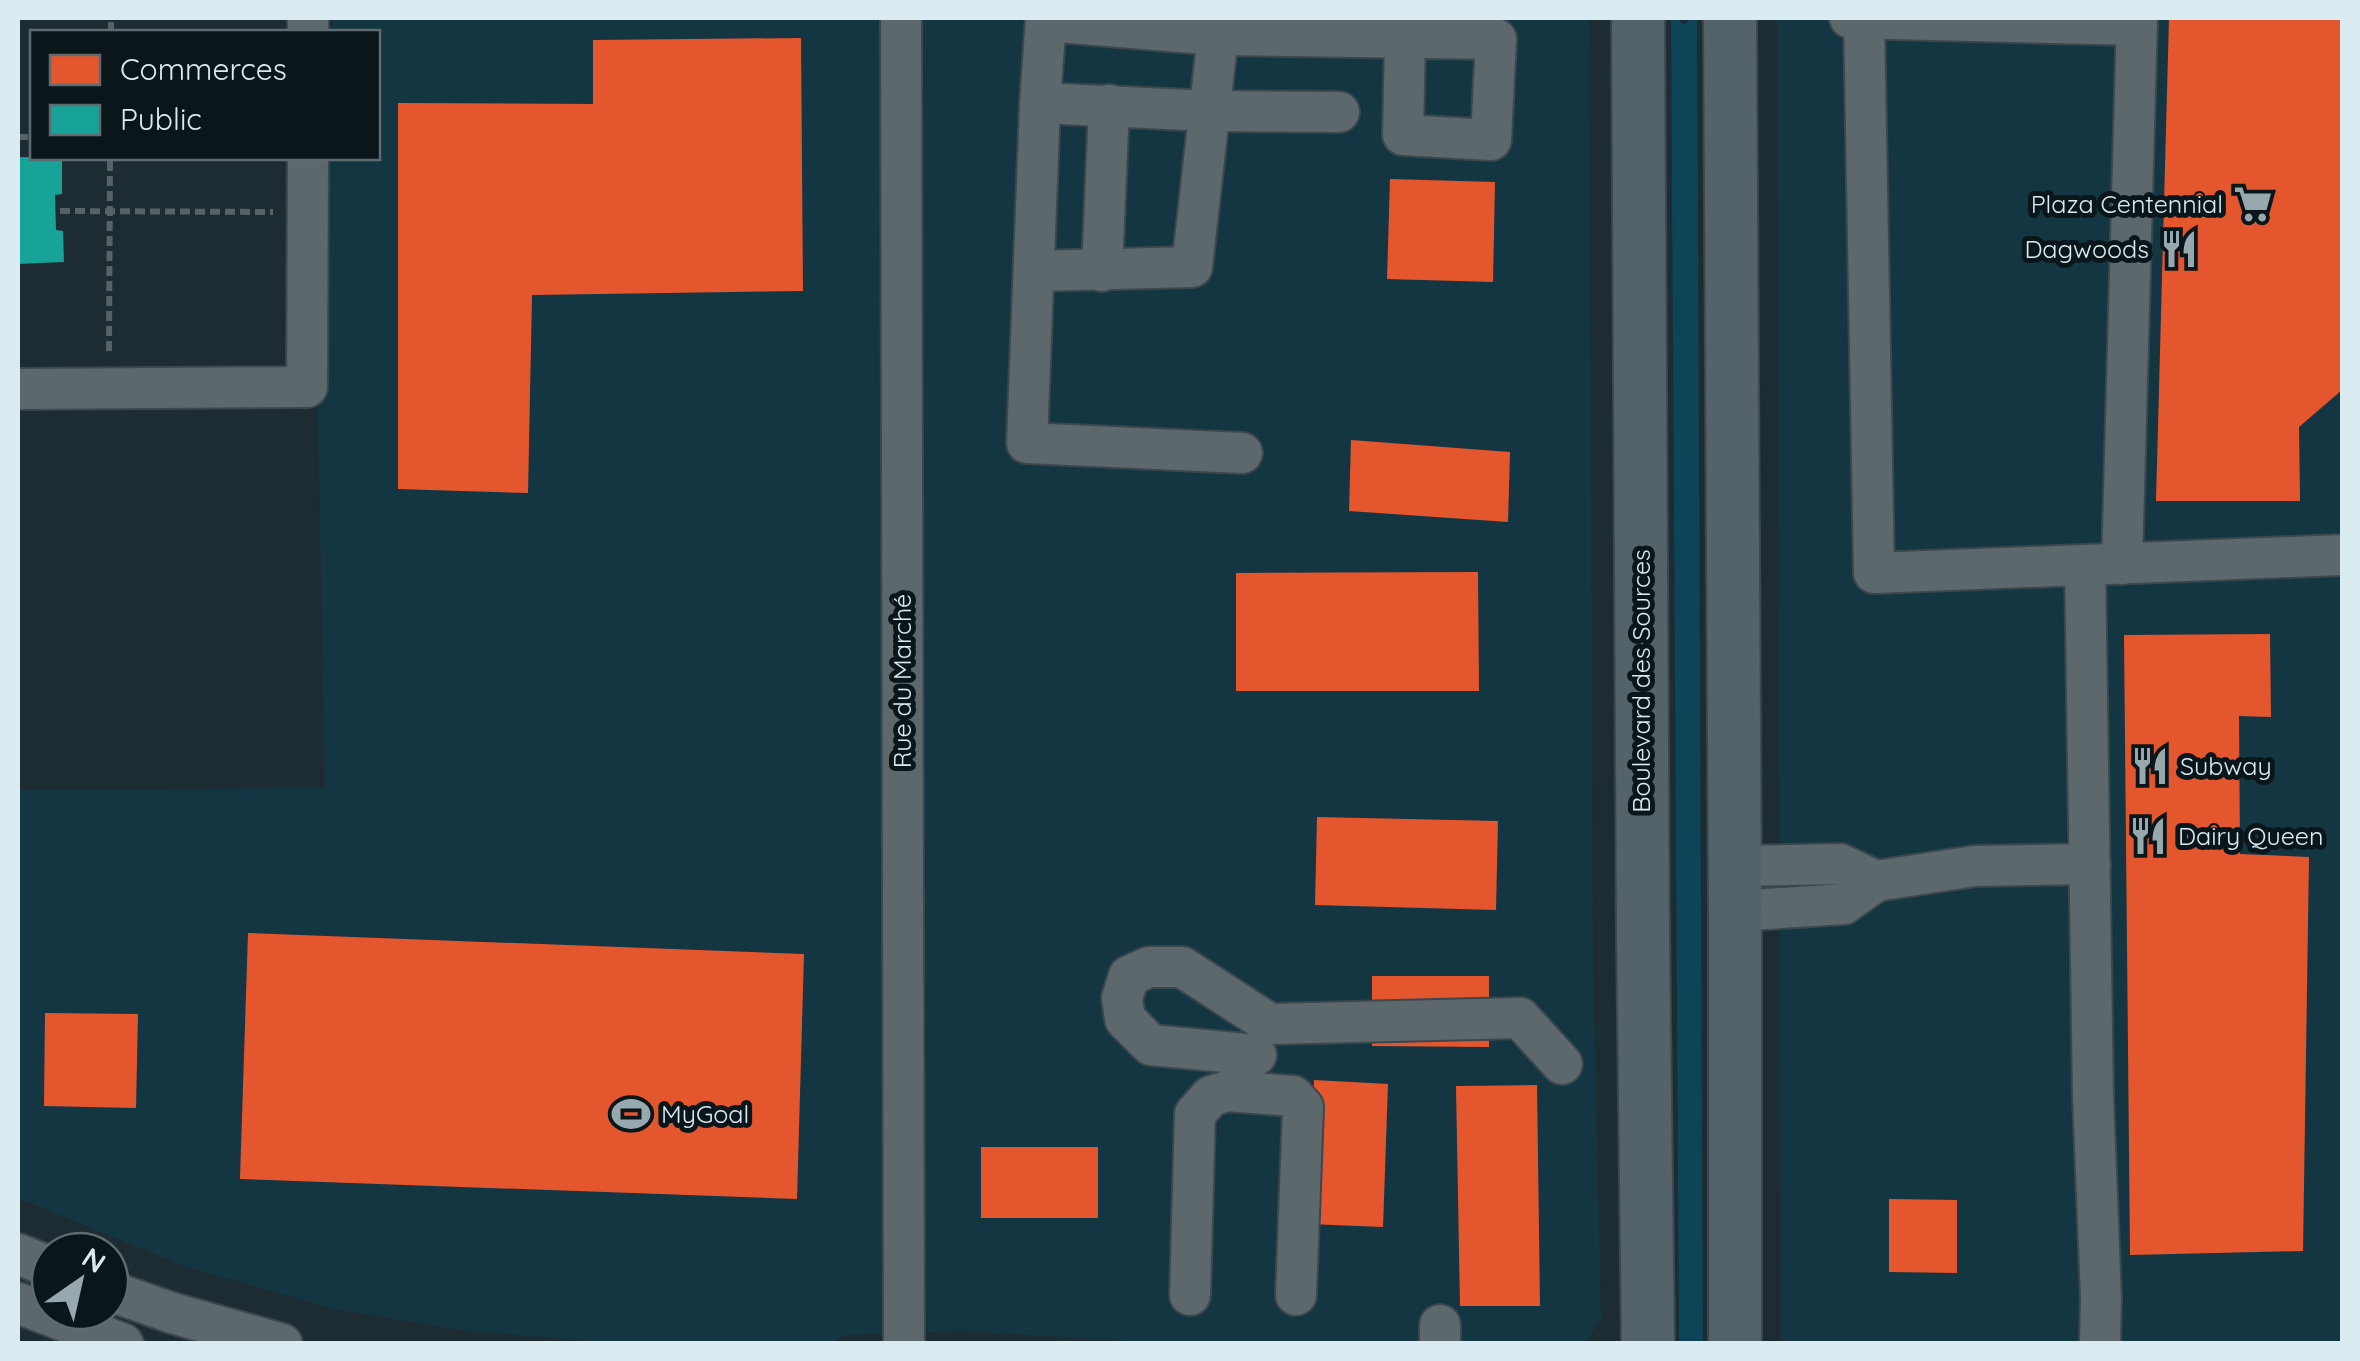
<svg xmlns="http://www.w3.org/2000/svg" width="2360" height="1361" font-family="Quicksand,sans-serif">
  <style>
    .built { fill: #143643 }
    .green { fill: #0d4457 }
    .shops { fill: #e4572e }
    .public { fill: #17a398 }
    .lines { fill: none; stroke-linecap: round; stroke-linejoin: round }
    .minor-casing { stroke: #3b474d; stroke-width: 44 }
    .major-casing { stroke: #3b474d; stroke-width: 56 }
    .path { stroke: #576267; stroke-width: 6; stroke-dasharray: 10 5; stroke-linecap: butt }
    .minor { stroke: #5c686c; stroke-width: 40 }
    .major { stroke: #54626a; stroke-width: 52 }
    .labels { text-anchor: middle; stroke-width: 10; stroke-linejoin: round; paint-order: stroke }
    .poi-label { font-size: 25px; fill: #dbebf2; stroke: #0b161b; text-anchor: start }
    .street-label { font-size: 25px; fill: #dbebf2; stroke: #0b161b }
  </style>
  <rect width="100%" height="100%" fill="#1d2c33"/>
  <!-- built -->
  <g class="built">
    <path d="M 333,18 L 1589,18 L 1593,964 L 1601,1318 L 1586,1343 L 1176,1344 L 960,1331 L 844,1335 L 833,1343 L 606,1342 L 466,1331 L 334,1309 L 184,1266 L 18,1198 L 18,790 L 325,788 L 318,413 L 327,158 L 378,158 L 378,32 L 332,32 Z"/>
    <path d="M 1777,18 L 2342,18 L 2342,1343 L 1782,1344 L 1781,1341 Z"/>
  </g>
  <!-- green -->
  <path class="green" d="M 1671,18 L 1678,18 L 1684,25 L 1691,18 L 1697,18 L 1703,1344 L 1679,1343 Z"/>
  <!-- shops -->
  <g class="shops">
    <path d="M 2169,18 L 2342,18 L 2342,390 L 2299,427 L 2300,501 L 2156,501 Z"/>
    <path d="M 801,38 L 803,291 L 532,295 L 528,493 L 398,489 L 398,103 L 593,104 L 593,40 Z"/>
    <path d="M 1390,179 L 1495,182 L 1493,282 L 1387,279 Z"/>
    <path d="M 1351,440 L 1510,452 L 1508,522 L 1349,511 Z"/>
    <path d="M 1478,572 L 1479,691 L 1236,691 L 1236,573 Z"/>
    <path d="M 2270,634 L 2271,717 L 2239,716 L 2240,854 L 2309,857 L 2303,1251 L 2130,1255 L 2124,635 Z"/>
    <path d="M 1317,817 L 1498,821 L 1496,910 L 1315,905 Z"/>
    <path d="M 248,933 L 804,954 L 797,1199 L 240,1179 Z"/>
    <path d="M 1372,976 L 1489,976 L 1489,1047 L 1372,1046 Z"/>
    <path d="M 45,1013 L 138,1014 L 136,1108 L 44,1106 Z"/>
    <path d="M 1314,1080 L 1388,1084 L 1383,1227 L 1308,1224 Z"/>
    <path d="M 1537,1085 L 1540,1306 L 1460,1306 L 1456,1086 Z"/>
    <rect x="981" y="1147" width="117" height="71"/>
    <path d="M 1889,1199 L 1957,1200 L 1957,1273 L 1889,1272 Z"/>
  </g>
  <!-- public -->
  <path class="public" d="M 18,157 L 62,158 L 62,194 L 55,195 L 56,230 L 63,231 L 64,262 L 18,264 Z"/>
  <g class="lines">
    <!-- minor casing -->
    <g class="minor-casing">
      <g id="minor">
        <path d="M 901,18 L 904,1344"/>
        <path d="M 1046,18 L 1040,103 L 1210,111 L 1339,112"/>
        <path d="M 1850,18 L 2137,25"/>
        <path d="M 1864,18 L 1874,573 L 2342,555"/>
        <path d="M 1046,21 L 1218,35 L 1496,39 L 1491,140 L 1403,135 L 1405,38"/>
        <path d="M 308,32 L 308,18"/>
        <path d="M 1040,103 L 1027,443 L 1242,453"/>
        <path d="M 1034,271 L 1192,267 L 1218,35"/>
        <path d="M 1102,271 L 1109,105"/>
        <path d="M 18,389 L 307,387 L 308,158"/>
        <path d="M 2122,564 L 2137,18"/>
        <path d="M 2085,565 L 2093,1096 L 2101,1298 L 2100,1344"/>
        <path d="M 1735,866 L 1840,864 L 1876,881"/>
        <path d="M 1735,911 L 1844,904 L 1876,881 L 1975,866 L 2090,864"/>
        <path d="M 1256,1055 L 1151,1045 L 1125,1019 L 1122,998 L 1129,976 L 1149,967 L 1182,967 L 1270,1024 L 1520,1018 L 1562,1064"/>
        <path d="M 18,1254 L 50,1267"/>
        <path d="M 110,1291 L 172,1313 L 282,1344"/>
        <path d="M 1190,1295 L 1195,1114 L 1211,1096 L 1227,1091 L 1293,1096 L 1303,1107 L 1296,1295"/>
        <path d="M 18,1303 L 123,1344"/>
        <path d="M 1440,1344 L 1440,1325"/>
      </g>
    </g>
    <!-- major casing -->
    <g class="major-casing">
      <g id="major">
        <path d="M 1638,18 L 1643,936 L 1648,1344"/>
        <path d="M 1730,18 L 1735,911 L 1735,1344"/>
      </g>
    </g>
    <!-- path -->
    <g class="path">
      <path d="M 111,32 L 111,18"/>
      <path d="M 18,137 L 32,137"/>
      <path d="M 60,211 L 273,212"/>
      <path d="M 109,351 L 110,158"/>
    </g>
    <!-- minor -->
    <use href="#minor" class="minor"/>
    <!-- major -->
    <use href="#major" class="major"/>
  </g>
  <!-- icons -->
  <defs>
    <g id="supermarket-bare" transform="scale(3)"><path d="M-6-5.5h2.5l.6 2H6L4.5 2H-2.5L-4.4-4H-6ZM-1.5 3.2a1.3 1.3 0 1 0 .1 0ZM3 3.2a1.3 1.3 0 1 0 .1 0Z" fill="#98a8af" stroke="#0b161b" stroke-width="2.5" paint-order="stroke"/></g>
    <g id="restaurant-bare" transform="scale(3)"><path d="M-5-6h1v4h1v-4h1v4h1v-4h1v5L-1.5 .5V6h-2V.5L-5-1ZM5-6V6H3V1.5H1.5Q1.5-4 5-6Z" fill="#98a8af" stroke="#0b161b" stroke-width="2.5" paint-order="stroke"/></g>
    <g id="stadium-bare" transform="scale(3)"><path d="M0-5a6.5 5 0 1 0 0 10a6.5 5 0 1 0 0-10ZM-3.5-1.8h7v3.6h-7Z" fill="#98a8af" stroke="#0b161b" stroke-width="2.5" paint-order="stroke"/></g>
  </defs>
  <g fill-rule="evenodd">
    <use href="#supermarket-bare" x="2253" y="204"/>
    <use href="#restaurant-bare" x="2179" y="249"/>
    <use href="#restaurant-bare" x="2150" y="766"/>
    <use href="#restaurant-bare" x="2148" y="836"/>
    <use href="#stadium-bare" x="631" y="1114"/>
  </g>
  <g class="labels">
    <!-- poi labels -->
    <g class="poi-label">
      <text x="2223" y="213" text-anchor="end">Plaza Centennial</text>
      <text x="2149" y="258" text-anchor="end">Dagwoods</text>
      <text x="2180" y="775">Subway</text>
      <text x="2178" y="845">Dairy Queen</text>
      <text x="661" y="1123">MyGoal</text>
    </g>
    <!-- street labels -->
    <g class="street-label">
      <text transform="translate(902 681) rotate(-90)" y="9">Rue du Marché</text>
      <text transform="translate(1641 681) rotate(-90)" y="9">Boulevard des Sources</text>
    </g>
  </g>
  <!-- border -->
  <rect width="2360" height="1361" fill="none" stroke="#dbebf2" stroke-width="40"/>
  <!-- legend -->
  <rect x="30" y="30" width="350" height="130" fill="#0b161b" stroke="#5e6b71" stroke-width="2.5"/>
  <rect x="50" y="55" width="50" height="30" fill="#e4572e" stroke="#5e6b71" stroke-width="2.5"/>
  <text x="120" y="80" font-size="30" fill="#dbebf2">Commerces</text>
  <rect x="50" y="105" width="50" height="30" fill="#17a398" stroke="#5e6b71" stroke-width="2.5"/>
  <text x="120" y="130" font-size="30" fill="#dbebf2">Public</text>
  <!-- north arrow -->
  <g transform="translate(80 1281) rotate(34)"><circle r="48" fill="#0b161b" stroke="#5e6b71" stroke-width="2.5"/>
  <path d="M0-8L18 38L0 25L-18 38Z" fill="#98a8af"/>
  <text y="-15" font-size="28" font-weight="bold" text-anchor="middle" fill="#dbebf2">N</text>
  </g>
</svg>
